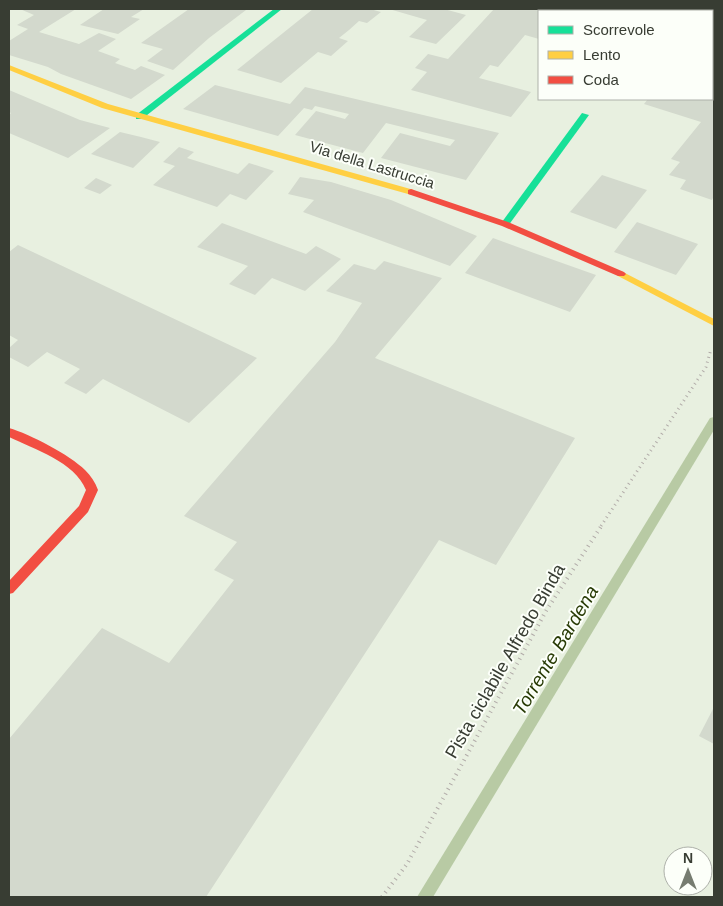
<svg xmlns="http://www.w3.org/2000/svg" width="723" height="906" font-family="Arial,sans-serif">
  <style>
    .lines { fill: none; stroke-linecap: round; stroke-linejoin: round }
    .stream { fill: #b8caa4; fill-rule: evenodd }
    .building { fill: #d3d9cd }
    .path-far1 { stroke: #b2aca9; stroke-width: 3; stroke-dasharray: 1 4; stroke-linecap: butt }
    .path { stroke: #b2aca9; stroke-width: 4; stroke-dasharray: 1 4.5; stroke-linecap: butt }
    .fast { fill: #16e098; fill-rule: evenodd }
    .slow { fill: #ffcf43; fill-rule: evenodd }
    .jam { fill: #f24e42; fill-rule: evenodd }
    .labels { text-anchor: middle; stroke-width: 4; stroke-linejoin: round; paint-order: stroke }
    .far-street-label { font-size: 15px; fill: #383d33; stroke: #fcfff9 }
    .street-label { font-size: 18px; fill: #383d33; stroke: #fcfff9 }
    .water-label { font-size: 19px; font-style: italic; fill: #283b05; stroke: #fcfff9 }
  </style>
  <rect width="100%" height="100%" fill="#e8f0e0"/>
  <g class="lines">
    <!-- stream -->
    <path class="stream" d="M 714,417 L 714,430 L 433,897 L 417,897 L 710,418 Z"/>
  </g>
  <!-- building -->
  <g class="building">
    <path d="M 20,9 L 76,9 L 39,32 L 79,44 L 99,33 L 116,39 L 98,51 L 120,59 L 115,63 L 135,70 L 141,66 L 165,75 L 131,99 L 61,74 L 48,67 L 9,55 L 9,41 L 28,29 L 17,25 L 34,15 Z"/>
    <path d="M 104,9 L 144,9 L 131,17 L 140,19 L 118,34 L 80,25 Z"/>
    <path d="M 189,9 L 246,10 L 209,38 L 173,70 L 147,61 L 163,49 L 141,43 Z"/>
    <path d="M 313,9 L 370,9 L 381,12 L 367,23 L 359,21 L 349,30 L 339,38 L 348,41 L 331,56 L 318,52 L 281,83 L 237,70 Z"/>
    <path d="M 389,9 L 444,9 L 466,15 L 436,44 L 409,37 L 427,20 Z"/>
    <path d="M 494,9 L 584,11 L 539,11 L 539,39 L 525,35 L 498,67 L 490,65 L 479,78 L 531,92 L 511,117 L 411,90 L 427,72 L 415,68 L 428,54 L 448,59 Z"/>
    <path d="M 215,85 L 290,104 L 305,87 L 499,133 L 466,180 L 381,158 L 400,133 L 450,146 L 455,140 L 386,123 L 363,153 L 295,135 L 316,111 L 345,119 L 349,114 L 315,106 L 312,110 L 304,108 L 278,136 L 183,109 Z"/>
    <path d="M 9,90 L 80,120 L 110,128 L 68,158 L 9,133 L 9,115 L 11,113 L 9,112 Z"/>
    <path d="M 712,95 L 714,96 L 714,196 L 712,200 L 680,189 L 686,180 L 669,175 L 680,162 L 671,159 L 701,122 L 644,104 L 648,99 L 712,99 Z"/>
    <path d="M 120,132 L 141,137 L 160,142 L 133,168 L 91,154 Z"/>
    <path d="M 179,147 L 194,152 L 187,158 L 238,174 L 249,163 L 274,171 L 246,200 L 230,194 L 217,207 L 153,185 L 175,166 L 163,162 Z"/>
    <path d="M 602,175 L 647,190 L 616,229 L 570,212 Z"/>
    <path d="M 300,177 L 331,182 L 391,200 L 477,236 L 450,266 L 303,212 L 314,200 L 288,194 Z"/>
    <path d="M 96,178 L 112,185 L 100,194 L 84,188 Z"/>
    <path d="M 637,222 L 698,244 L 676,275 L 614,252 Z"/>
    <path d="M 222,223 L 306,254 L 316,246 L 341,259 L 305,291 L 272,278 L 255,295 L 229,284 L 248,266 L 197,247 Z"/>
    <path d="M 493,238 L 534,253 L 596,275 L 570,312 L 465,273 Z"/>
    <path d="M 18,245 L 257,358 L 189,423 L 103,379 L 86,394 L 64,383 L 80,369 L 47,352 L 28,367 L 9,357 L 9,348 L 18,340 L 9,335 L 9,252 Z"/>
    <path d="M 384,261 L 442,278 L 375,358 L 575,438 L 496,565 L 439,540 L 206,897 L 9,897 L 9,739 L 102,628 L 169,663 L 234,580 L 214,570 L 237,542 L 184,516 L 335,342 L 362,303 L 326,291 L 354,264 L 375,270 Z"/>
    <path d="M 714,707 L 714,744 L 699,736 Z"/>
  </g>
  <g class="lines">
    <!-- path-far1 -->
    <path class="path-far1" d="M 601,526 L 706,367 L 711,349"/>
    <!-- path -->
    <path class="path" d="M 382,897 L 407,864 L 546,611 L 602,525"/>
    <!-- fast -->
    <g class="fast">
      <path d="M 274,9 L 282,9 L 142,119 L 136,119 L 136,115 Z"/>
      <path d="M 582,113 L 589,115 L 508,226 L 502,226 L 502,222 Z"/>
    </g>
    <!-- slow -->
    <g class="slow">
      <path d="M 9,65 L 108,104 L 414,190 L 415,192 L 411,195 L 408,194 L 102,108 L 9,70 Z"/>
      <path d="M 621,271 L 714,319 L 714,326 L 618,276 L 616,274 L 618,272 Z"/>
    </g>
    <!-- jam -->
    <g class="jam">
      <path d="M 411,189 L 508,222 L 624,272 L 626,274 L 624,276 L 618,276 L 502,226 L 408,194 L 408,190 Z"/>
      <path d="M 9,428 C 30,434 70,455 85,470 C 91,476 95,482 98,490 L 88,512 L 13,593 L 9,594 L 9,581 L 79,506 L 86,490 C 75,462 34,449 9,437 Z"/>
    </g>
  </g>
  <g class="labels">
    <!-- far-street labels -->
    <g class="far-street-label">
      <text transform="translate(372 165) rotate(17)" y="5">Via della Lastruccia</text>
    </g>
    <!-- street labels -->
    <g class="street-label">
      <text transform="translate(505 661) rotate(-60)" y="6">Pista ciclabile Alfredo Binda</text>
    </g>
    <!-- water labels -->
    <g class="water-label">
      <text transform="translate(555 650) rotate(-59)" y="7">Torrente Bardena</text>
    </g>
  </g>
  <!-- border -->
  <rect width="723" height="906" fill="none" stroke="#383d33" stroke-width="20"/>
  <!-- legend -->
  <rect x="538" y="10" width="175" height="90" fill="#fcfff9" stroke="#aeb1aa"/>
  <rect x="548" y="26" width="25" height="8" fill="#16e098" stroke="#aeb1aa"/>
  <text x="583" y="35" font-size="15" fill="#383d33">Scorrevole</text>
  <rect x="548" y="51" width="25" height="8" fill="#ffcf43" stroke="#aeb1aa"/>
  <text x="583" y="60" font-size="15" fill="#383d33">Lento</text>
  <rect x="548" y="76" width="25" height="8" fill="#f24e42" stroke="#aeb1aa"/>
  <text x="583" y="85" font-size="15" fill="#383d33">Coda</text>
  <!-- north arrow -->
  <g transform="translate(688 871)"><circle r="24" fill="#fcfff9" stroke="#aeb1aa"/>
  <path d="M0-4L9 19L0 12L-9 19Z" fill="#767c70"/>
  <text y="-8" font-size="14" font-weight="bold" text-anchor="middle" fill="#383d33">N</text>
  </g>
</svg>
